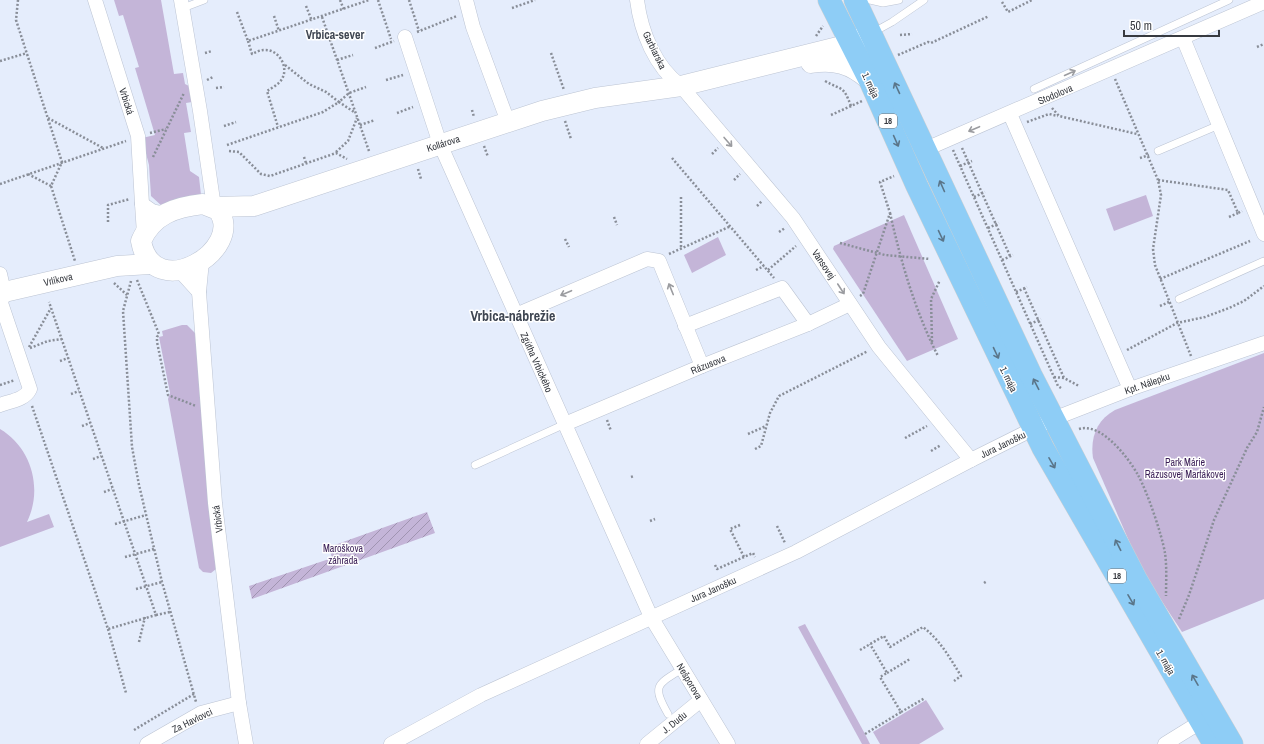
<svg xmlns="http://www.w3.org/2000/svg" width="1264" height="744" font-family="'Archivo Narrow',sans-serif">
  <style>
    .green { fill: #c4b5d8 }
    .garden { fill: url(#garden-furrows) }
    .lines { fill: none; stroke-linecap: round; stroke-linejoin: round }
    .lane-casing { stroke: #bcc4d3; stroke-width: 8 }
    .street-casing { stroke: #bcc4d3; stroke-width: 15 }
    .secondary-casing { stroke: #bcc4d3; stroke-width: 21 }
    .primary-casing { stroke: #cfd0d1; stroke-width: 23 }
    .path { stroke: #898e98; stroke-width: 2.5; stroke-dasharray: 2 2; stroke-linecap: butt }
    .lane { stroke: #fff; stroke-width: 7 }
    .street { stroke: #fff; stroke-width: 14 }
    .secondary { stroke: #fff; stroke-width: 20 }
    .primary { stroke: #8ecdf6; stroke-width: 22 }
    .oneway { stroke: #9b9ca0 }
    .oneway2 { stroke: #5a7589 }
    .labels { text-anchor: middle; stroke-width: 3; stroke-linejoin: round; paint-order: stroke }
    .shield { fill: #fff; stroke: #737579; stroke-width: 1 }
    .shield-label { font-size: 9px; font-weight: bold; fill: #373a40 }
    .street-label { font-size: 10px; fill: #373a40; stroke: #fff }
    .park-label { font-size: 10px; fill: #391d55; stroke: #fff }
    .quarter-label { font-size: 12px; font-weight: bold; fill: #3f4652; stroke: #fff }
    .district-label { font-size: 14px; font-weight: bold; fill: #3f4652; stroke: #fff }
  </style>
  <defs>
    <pattern id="garden-furrows" width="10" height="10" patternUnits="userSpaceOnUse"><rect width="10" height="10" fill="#c4b5d8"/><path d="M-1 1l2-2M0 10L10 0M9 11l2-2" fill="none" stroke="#a094b1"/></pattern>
  </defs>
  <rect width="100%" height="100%" fill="#e5edfc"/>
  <!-- green -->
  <g class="green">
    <path d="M 114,0 L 161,0 L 174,74 L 183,73 L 185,84 L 189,86 L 192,102 L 186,103 L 191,132 L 184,133 L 190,171 L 199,177 L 201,195 L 163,207 L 151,196 L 149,165 L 142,138 L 155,135 L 135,68 L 139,67 L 123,15 L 119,16 Z"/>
    <path d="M 1146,195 L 1153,216 L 1114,231 L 1106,209 Z"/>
    <path d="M 904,215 L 958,339 L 907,361 L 833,249 L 834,246 Z"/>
    <path d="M 718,237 L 726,255 L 692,273 L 684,255 Z"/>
    <path d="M 182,325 L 187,325 L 195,333 L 216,569 L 211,573 L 203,572 L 199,568 L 168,399 L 170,393 L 159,337 L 163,336 L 162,331 Z"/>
    <path d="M 1264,353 L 1264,599 L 1182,632 L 1142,571 L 1093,458 C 1090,437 1097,420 1115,410 Z"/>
    <path d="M 0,429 C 32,448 43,489 27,522 L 49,514 L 54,527 L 0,547 Z"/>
    <path d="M 805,624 L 865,734 L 870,744 L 862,744 L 798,627 Z"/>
    <path d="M 926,700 L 944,729 L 919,744 L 880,744 L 873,732 Z"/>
  </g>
  <!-- garden -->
  <path class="garden" d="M 427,512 L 435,533 L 252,599 L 249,586 L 332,558 L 329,547 Z"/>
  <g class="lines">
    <!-- lane casing -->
    <g class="lane-casing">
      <g id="lane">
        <path d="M 870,0 L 883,3 L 899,0"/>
        <path d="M 183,8 L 204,0"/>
        <path d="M 872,33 L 892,22 L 924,0"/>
        <path d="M 1034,89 L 1229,0"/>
        <path d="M 1158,151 L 1219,125"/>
        <path d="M 1179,299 L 1264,261"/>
        <path d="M 475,465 L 565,424"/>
        <path d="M 668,714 C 652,686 656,685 682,669"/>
      </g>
    </g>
    <!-- street casing -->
    <g class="street-casing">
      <g id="street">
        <path d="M 95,0 L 138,136 L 142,204"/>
        <path d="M 181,0 L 200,111 L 214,207"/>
        <path d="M 466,0 L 473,27 L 508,122"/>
        <path d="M 637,0 C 641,32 655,67 681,86 L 793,218 L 879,347 L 971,460"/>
        <path d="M 405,37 L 440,144 L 651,617 L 728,744"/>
        <path d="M 1183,38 L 1264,234"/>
        <path d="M 1010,114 L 1130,389"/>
        <path d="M 926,149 L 1264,2"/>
        <path d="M 144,234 L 142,204 L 152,211 L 165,214"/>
        <path d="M 202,261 L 199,292 L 215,503 L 239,703 L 246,744"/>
        <path d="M 180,271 L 199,292"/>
        <path d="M 0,274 L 4,292 L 1,303 L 30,389 C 25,400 10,401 0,405"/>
        <path d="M 516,315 L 647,259 L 659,261 L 702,366"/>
        <path d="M 685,326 L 782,288 L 808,324"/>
        <path d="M 565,424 L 702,366 L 808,324 L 850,304"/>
        <path d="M 147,744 L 201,713 L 239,703"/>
        <path d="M 391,744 L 481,695 L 796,552 L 971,460 L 1053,419 L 1130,389 L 1264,343"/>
        <path d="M 647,744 L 701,700"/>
        <path d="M 1165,744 L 1207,718"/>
      </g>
    </g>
    <!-- secondary casing -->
    <g class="secondary-casing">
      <g id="secondary">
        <path d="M 811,63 C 834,59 851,64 868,79"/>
        <path d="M 203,204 L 218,210 C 247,249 153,306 141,241 C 153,214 176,207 203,204 Z"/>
        <path d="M 214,207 L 254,206 L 542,111 L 595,98 L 681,86 L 838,47 L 865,36"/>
        <path d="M 0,293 L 117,266 L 150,264"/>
      </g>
    </g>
    <!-- primary casing -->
    <g class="primary-casing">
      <g id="primary">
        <path d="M 829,0 L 871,83 L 917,186 L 1043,448 L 1214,744"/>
        <path d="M 855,0 L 1031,375 L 1136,579 L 1232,744"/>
      </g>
    </g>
    <!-- path -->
    <g class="path">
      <path d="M 18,0 L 16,20 L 62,162 L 51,186 L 75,261"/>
      <path d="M 340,0 L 344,10"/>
      <path d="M 378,0 L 391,39"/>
      <path d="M 409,0 L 419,31"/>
      <path d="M 1002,2 L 1008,12 L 1032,0"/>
      <path d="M 306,6 L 312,21"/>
      <path d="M 512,8 L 535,0"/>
      <path d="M 237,12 L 248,41 L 369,0"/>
      <path d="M 274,16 L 279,31"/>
      <path d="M 322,17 L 369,151"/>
      <path d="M 417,32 L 457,16"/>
      <path d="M 900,35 L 912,34"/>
      <path d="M 816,36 L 823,26"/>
      <path d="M 248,41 L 252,54 C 256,52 260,50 264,50 C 279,49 289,67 282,79 C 279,84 272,88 267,91 L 278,127"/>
      <path d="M 1257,47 L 1264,44"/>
      <path d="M 375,48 L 394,41"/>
      <path d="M 205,53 L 212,51"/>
      <path d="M 551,53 L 564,90"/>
      <path d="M 898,55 L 928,42 L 931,43 L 989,16"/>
      <path d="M 337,60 L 353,55"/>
      <path d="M 0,61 L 27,53"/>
      <path d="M 285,65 L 309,84 L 326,92 L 339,102 L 349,93 L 366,87"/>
      <path d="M 1115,79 L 1158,180"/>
      <path d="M 207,80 L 213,77"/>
      <path d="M 386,80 L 403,75"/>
      <path d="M 825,81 C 843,91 843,85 851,106 L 862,101"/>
      <path d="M 216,88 L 224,87"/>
      <path d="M 1052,108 L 1059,116 L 1137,134"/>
      <path d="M 472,110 L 474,117"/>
      <path d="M 397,113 L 413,107"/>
      <path d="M 831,115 L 851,106"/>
      <path d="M 48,118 L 103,148"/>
      <path d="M 565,121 L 571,139"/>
      <path d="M 1027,122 L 1049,114 L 1058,116"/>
      <path d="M 360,125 L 375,120"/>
      <path d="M 224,126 L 236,122"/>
      <path d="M 150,133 L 166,129"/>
      <path d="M 227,145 L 323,112 L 339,102 L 354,112"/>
      <path d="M 484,146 L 488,157"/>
      <path d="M 962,148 L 1010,256"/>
      <path d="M 953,150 L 1049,366 L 1058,386 L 1061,388"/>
      <path d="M 229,151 L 239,152 L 261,174 L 270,176 L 336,153 L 347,159"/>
      <path d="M 336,152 L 348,141 L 357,118"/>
      <path d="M 712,154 L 718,148"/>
      <path d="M 153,157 L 184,93"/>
      <path d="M 304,157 L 306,163"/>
      <path d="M 672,158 L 774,278"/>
      <path d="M 1140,158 L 1149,155"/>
      <path d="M 960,166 L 972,161"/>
      <path d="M 418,169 L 421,179"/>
      <path d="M 28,174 L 51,186"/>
      <path d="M 734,180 L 740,174"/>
      <path d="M 0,184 L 126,141"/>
      <path d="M 681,197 L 681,249"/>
      <path d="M 974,197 L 985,192"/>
      <path d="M 757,206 L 762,201"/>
      <path d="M 890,213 C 901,262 915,311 938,356"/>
      <path d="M 614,217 L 617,225"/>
      <path d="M 1229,217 L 1238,213"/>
      <path d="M 108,222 L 108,205 L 130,199"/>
      <path d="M 988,228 L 999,223"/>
      <path d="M 779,232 L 785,228"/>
      <path d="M 565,239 L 569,247"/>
      <path d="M 840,243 L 885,255 L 930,259"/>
      <path d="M 669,254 L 731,226"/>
      <path d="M 1002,260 L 1013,255"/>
      <path d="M 756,270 L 764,266"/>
      <path d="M 768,270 L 796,246"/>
      <path d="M 1160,279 L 1250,241"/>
      <path d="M 137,280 L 159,334 L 157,337 L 157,342 L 168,395 L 196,406"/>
      <path d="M 131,281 L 123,311 L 132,447 L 139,485 L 162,582 L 196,702"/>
      <path d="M 114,283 L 127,295"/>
      <path d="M 1024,288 L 1064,378"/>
      <path d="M 1016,292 L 1027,287"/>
      <path d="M 860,296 L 863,294 L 890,213 L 880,182 L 894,176"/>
      <path d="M 1160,306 L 1169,302"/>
      <path d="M 1030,324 L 1041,319"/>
      <path d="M 932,342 L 931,299 L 940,280"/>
      <path d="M 29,347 L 51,308"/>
      <path d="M 30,348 L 48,341 L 62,339"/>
      <path d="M 1127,350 L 1177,323 L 1205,317 L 1229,308 L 1244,301 L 1264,286"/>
      <path d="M 1191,356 L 1155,265 L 1153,249 L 1161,195 L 1158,180 L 1228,190 L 1238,213 L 1242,211"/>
      <path d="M 60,361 L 68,358"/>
      <path d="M 1054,377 L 1064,378 L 1079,386"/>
      <path d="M 0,385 L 15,380"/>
      <path d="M 71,394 L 79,391"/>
      <path d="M 32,406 L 108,629 L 156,615 L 49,302"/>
      <path d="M 607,420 L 611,431"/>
      <path d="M 82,426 L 90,423"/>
      <path d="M 1079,429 C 1101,422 1128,457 1138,475 C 1147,491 1162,535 1165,553 C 1167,567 1166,582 1166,596"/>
      <path d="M 748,434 L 766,426"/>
      <path d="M 905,438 L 927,426"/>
      <path d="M 755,449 L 761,446 L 770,413 L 779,396 L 868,351"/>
      <path d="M 931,451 L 941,445"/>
      <path d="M 93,459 L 101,456"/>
      <path d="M 631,477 L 634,476"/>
      <path d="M 104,492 L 112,489"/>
      <path d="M 650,521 L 655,519"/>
      <path d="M 115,524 L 146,515"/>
      <path d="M 740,525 L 730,529 L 744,557"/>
      <path d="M 777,526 L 785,543"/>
      <path d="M 125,557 L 154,549"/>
      <path d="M 715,565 L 717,569 L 753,553 L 755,557"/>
      <path d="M 984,583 L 987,581"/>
      <path d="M 136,589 L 162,582"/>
      <path d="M 156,615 L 170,612"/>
      <path d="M 1179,619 L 1189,595 L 1214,520 L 1247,448 L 1257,432 L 1264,407"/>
      <path d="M 108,629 L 126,693"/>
      <path d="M 139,642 L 145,617"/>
      <path d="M 860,650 L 884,636 L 890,647 L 923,627 C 940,640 950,658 961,676 L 954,681"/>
      <path d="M 887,673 L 910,659"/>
      <path d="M 901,712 L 925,698"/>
      <path d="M 134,730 L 194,694"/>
      <path d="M 865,734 L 901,712 L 880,677 L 887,673 L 870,644"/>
    </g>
    <!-- lane -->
    <use href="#lane" class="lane"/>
    <!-- street -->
    <use href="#street" class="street"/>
    <!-- secondary -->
    <use href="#secondary" class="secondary"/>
    <!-- primary -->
    <use href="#primary" class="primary"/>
  </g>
  <!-- one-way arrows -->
  <defs><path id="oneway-shaft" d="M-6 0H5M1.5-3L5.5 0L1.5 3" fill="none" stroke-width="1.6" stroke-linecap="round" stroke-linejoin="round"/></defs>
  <g class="oneway">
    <use href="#oneway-shaft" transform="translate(1070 73) rotate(-24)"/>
    <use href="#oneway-shaft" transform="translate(974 129) rotate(157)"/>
    <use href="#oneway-shaft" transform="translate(728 142) rotate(49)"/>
    <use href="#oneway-shaft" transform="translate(671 289) rotate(-112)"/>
    <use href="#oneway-shaft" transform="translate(841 289) rotate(57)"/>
    <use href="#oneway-shaft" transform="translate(566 293) rotate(157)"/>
  </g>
  <g class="oneway2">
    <use href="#oneway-shaft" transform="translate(897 88) rotate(-115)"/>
    <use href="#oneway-shaft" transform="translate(896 141) rotate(66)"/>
    <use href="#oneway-shaft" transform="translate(942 186) rotate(-114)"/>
    <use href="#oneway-shaft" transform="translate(941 236) rotate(65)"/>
    <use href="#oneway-shaft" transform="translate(996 353) rotate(65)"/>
    <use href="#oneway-shaft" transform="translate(1036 384) rotate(-117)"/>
    <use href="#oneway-shaft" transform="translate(1052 463) rotate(60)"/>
    <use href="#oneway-shaft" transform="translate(1118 545) rotate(-117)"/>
    <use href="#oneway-shaft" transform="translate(1131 600) rotate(60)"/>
    <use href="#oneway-shaft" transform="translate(1195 680) rotate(-120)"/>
  </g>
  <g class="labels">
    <!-- shield labels -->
    <g class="shield">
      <rect x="879" y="114" width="18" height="14" rx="3"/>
      <rect x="1108" y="569" width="18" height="14" rx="3"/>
    </g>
    <g class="shield-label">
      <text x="888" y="124">18</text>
      <text x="1117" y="579">18</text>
    </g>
    <!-- street labels -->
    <g class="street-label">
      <text transform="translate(655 50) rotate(64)" y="4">Garbiarska</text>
      <text transform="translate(871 85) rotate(65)" y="4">1. mája</text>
      <text transform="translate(1055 94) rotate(-23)" y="4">Stodolova</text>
      <text transform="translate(127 101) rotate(72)" y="4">Vrbická</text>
      <text transform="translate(443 143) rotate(-18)" y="4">Kollárova</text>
      <text transform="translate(824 264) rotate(56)" y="4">Vansovej</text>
      <text transform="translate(58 279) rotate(-13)" y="4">Vrlíkova</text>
      <text transform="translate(537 362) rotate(66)" y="4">Zgútha Vrbického</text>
      <text transform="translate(708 364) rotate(-22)" y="4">Rázusova</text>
      <text transform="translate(1009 379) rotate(64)" y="4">1. mája</text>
      <text transform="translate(1147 383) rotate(-19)" y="4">Kpt. Nálepku</text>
      <text transform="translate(1003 444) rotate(-26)" y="4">Jura Janošku</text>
      <text transform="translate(217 519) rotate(-97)" y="4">Vrbická</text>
      <text transform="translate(713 589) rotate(-24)" y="4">Jura Janošku</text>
      <text transform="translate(1166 662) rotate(60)" y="4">1. mája</text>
      <text transform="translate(690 681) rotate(59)" y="4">Nešporova</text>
      <text transform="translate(192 720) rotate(-26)" y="4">Za Havlovci</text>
      <text transform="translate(674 722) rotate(-39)" y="4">J. Dudu</text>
    </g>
    <!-- park labels -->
    <g class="park-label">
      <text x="1185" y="466">Park Márie<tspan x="1185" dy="12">Rázusovej Martákovej</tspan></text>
      <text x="343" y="552">Maroškova<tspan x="343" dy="12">záhrada</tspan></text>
    </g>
    <!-- quarter labels -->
    <g class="quarter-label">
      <text x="335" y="39">Vrbica-sever</text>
    </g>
    <!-- district labels -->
    <g class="district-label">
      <text x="513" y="321">Vrbica-nábrežie</text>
    </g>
  </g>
  <!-- scale -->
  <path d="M1124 30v6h95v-6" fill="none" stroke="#373a40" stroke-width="2"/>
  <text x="1130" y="30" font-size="12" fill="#373a40" stroke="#ffffff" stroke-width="3" paint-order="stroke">50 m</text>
</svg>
